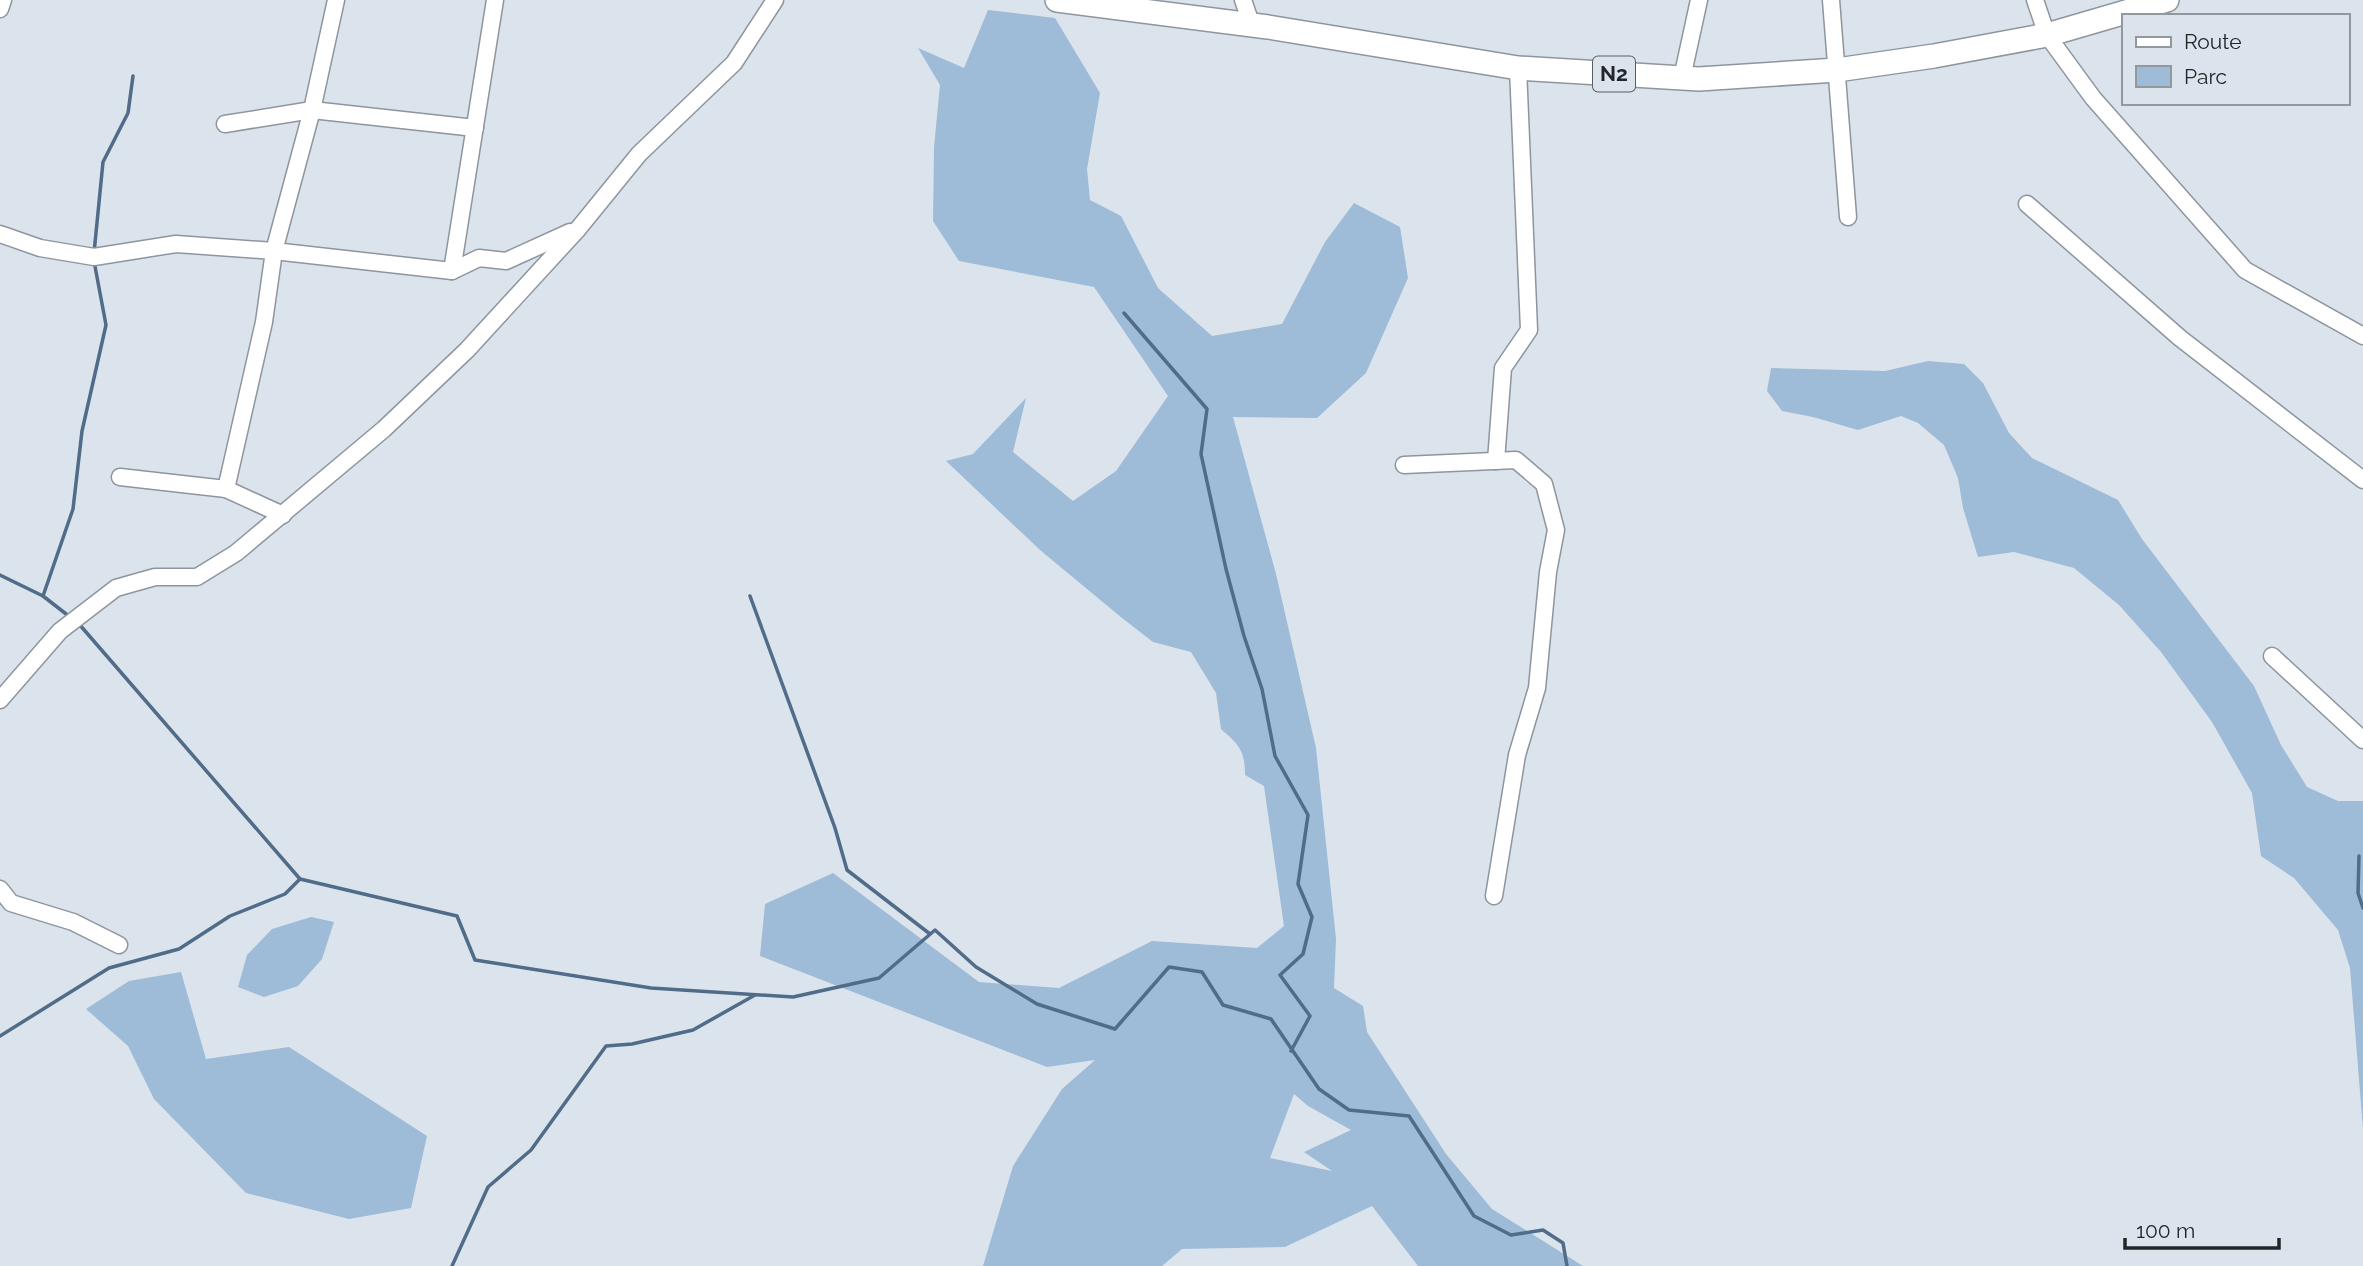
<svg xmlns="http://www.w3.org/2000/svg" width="2363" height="1266" font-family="Raleway,sans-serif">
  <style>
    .green { fill: #9ebbd8; fill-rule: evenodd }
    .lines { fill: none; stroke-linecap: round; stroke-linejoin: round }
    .stream { stroke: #506c88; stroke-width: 3.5 }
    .minor-casing { stroke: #8e959d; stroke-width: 19 }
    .highway-casing { stroke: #8e959d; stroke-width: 26 }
    .minor { stroke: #fff; stroke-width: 16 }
    .highway { stroke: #fff; stroke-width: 23 }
    .labels { text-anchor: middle; stroke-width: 7; stroke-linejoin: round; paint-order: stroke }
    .shield { fill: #dbe4ec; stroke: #5a5f64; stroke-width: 2 }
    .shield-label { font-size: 21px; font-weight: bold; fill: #232629 }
  </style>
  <rect width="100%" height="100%" fill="#dbe4ec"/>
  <!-- green -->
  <g class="green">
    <path d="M 988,10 L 1055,18 L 1100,93 L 1087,169 L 1090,200 L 1121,216 L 1158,288 L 1212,336 L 1282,324 L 1325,242 L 1354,203 L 1400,227 L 1408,278 L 1366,373 L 1317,418 L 1233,417 L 1276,574 L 1316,748 L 1336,939 L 1334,988 L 1363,1006 L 1367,1032 L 1446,1154 L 1492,1209 L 1583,1266 L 1418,1266 L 1372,1206 L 1285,1247 L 1182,1249 L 1162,1266 L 983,1266 L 1013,1166 L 1062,1089 L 1095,1060 L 1047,1067 L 760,956 L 765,904 L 833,873 L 979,982 L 1059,988 L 1152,941 L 1257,948 L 1284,926 L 1264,786 L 1245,775 C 1245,750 1239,745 1221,729 L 1216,693 L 1191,652 L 1153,642 L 1122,618 L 1040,550 L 946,461 L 973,454 L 1026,398 L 1013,452 L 1073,501 L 1116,471 L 1168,396 L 1094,287 L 959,261 L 933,221 L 934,147 L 940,85 L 918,48 L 964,68 ZM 1294,1094 L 1308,1106 L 1351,1130 L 1304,1152 L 1332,1171 L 1270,1158 Z"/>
    <path d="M 1928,361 L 1964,364 L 1983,383 L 2009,433 L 2032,458 L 2118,500 L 2142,539 L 2254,686 L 2281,745 L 2307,787 L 2338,801 L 2363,801 L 2363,1129 L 2350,968 L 2338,930 L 2294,878 L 2261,856 L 2252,793 L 2212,722 L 2161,652 L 2119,605 L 2074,568 L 2014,552 L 1978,557 L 1963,508 L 1958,478 L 1944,445 L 1918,423 L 1901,416 L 1858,430 L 1813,417 L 1782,411 L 1767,391 L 1771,368 L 1885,371 Z"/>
    <path d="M 311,917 L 334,922 L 322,959 L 298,986 L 264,997 L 238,987 L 247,955 L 272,929 Z"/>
    <path d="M 181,972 L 206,1059 L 289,1047 L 427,1136 L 411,1208 L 349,1219 L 246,1193 L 154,1099 L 128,1046 L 86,1009 L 129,981 Z"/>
  </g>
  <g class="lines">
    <!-- stream -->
    <g class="stream">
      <path d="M 94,253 L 103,162 L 128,113 L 133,76"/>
      <path d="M 1124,313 L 1207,409 L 1201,454 L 1226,569 L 1244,636 L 1262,689 L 1275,756 L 1308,815 L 1298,884 L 1312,917 L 1303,954 L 1280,975 L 1310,1016 L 1291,1051"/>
      <path d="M 0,575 L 43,596 L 70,617"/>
      <path d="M 43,596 L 73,509 L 82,431 L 106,325 L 94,261"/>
      <path d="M 750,596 L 835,828 L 847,870 L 930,934"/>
      <path d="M 79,624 L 300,879 L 457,916 L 475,960 L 651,988 L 793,997 L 879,978 L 935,930 L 976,967 L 1037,1004 L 1115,1029 L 1169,967 L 1202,972 L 1223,1005 L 1271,1019 L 1319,1089 L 1349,1110 L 1409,1116 L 1474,1216 L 1511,1235 L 1543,1230 L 1563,1243 L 1567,1266"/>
      <path d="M 2359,856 L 2358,893 L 2363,908"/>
      <path d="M 0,1036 L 109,968 L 179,949 L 230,916 L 285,894 L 300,879"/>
      <path d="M 452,1266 L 488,1187 L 531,1150 L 606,1046 L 632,1044 L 693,1030 L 755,995"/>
    </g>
    <!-- minor casing -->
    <g class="minor-casing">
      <g id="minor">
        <path d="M 1243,0 L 1252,26"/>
        <path d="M 1831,0 L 1848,217"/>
        <path d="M 2035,0 L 2047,35 L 2093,98 L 2245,270 L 2363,336"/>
        <path d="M 0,9 L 3,0"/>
        <path d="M 1682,78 L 1699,0"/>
        <path d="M 225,124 L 312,110 L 475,128"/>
        <path d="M 2027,204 L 2180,338 L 2363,480"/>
        <path d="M 0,234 L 40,248 L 94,257 L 176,244 L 274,251 L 452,271 L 479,258 L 506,261 L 570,232"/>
        <path d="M 452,271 L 495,0"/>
        <path d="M 1496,461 L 1503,368 L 1529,330 L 1518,68"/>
        <path d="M 1404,465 L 1516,460 L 1544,484 L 1556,530 L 1548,572 L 1537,688 L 1517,755 L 1494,896"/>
        <path d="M 120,477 L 226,489 L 283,515"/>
        <path d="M 226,489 L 264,322 L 274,251 L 312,110 L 336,0"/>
        <path d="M 2272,656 L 2363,740"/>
        <path d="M 0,700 L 60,631 L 116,588 L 155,577 L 197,577 L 236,553 L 384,429 L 467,350 L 578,229 L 639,154 L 734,63 L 775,0"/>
        <path d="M 0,889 L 11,903 L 73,922 L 119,945"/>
      </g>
    </g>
    <!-- highway casing -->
    <g class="highway-casing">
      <path id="highway" d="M 1057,0 L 1268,27 L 1518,68 L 1699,79 L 1837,70 L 1934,56 L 2047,35 L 2167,0"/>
    </g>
    <!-- minor -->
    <use href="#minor" class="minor"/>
    <!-- highway -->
    <use href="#highway" class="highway"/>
  </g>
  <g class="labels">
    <!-- shield labels -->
    <rect class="shield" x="1593" y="56.5" width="42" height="35" rx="5"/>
    <g class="shield-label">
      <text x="1614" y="81">N2</text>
    </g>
  </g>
  <!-- legend -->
  <rect x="2122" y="14" width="228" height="91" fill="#dbe4ec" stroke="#91989e" stroke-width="2"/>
  <rect x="2136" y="37" width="35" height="10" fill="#ffffff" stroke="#91989e" stroke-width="2"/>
  <text x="2184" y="49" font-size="21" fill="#232629">Route</text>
  <rect x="2136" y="66" width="35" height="21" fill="#9ebbd8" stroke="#91989e" stroke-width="2"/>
  <text x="2184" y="84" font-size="21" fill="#232629">Parc</text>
  <!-- scale -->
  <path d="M2125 1238v10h154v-10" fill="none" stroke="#232629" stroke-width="3.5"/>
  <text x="2136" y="1238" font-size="21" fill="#232629" stroke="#dbe4ec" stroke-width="5" paint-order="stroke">100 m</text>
</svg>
